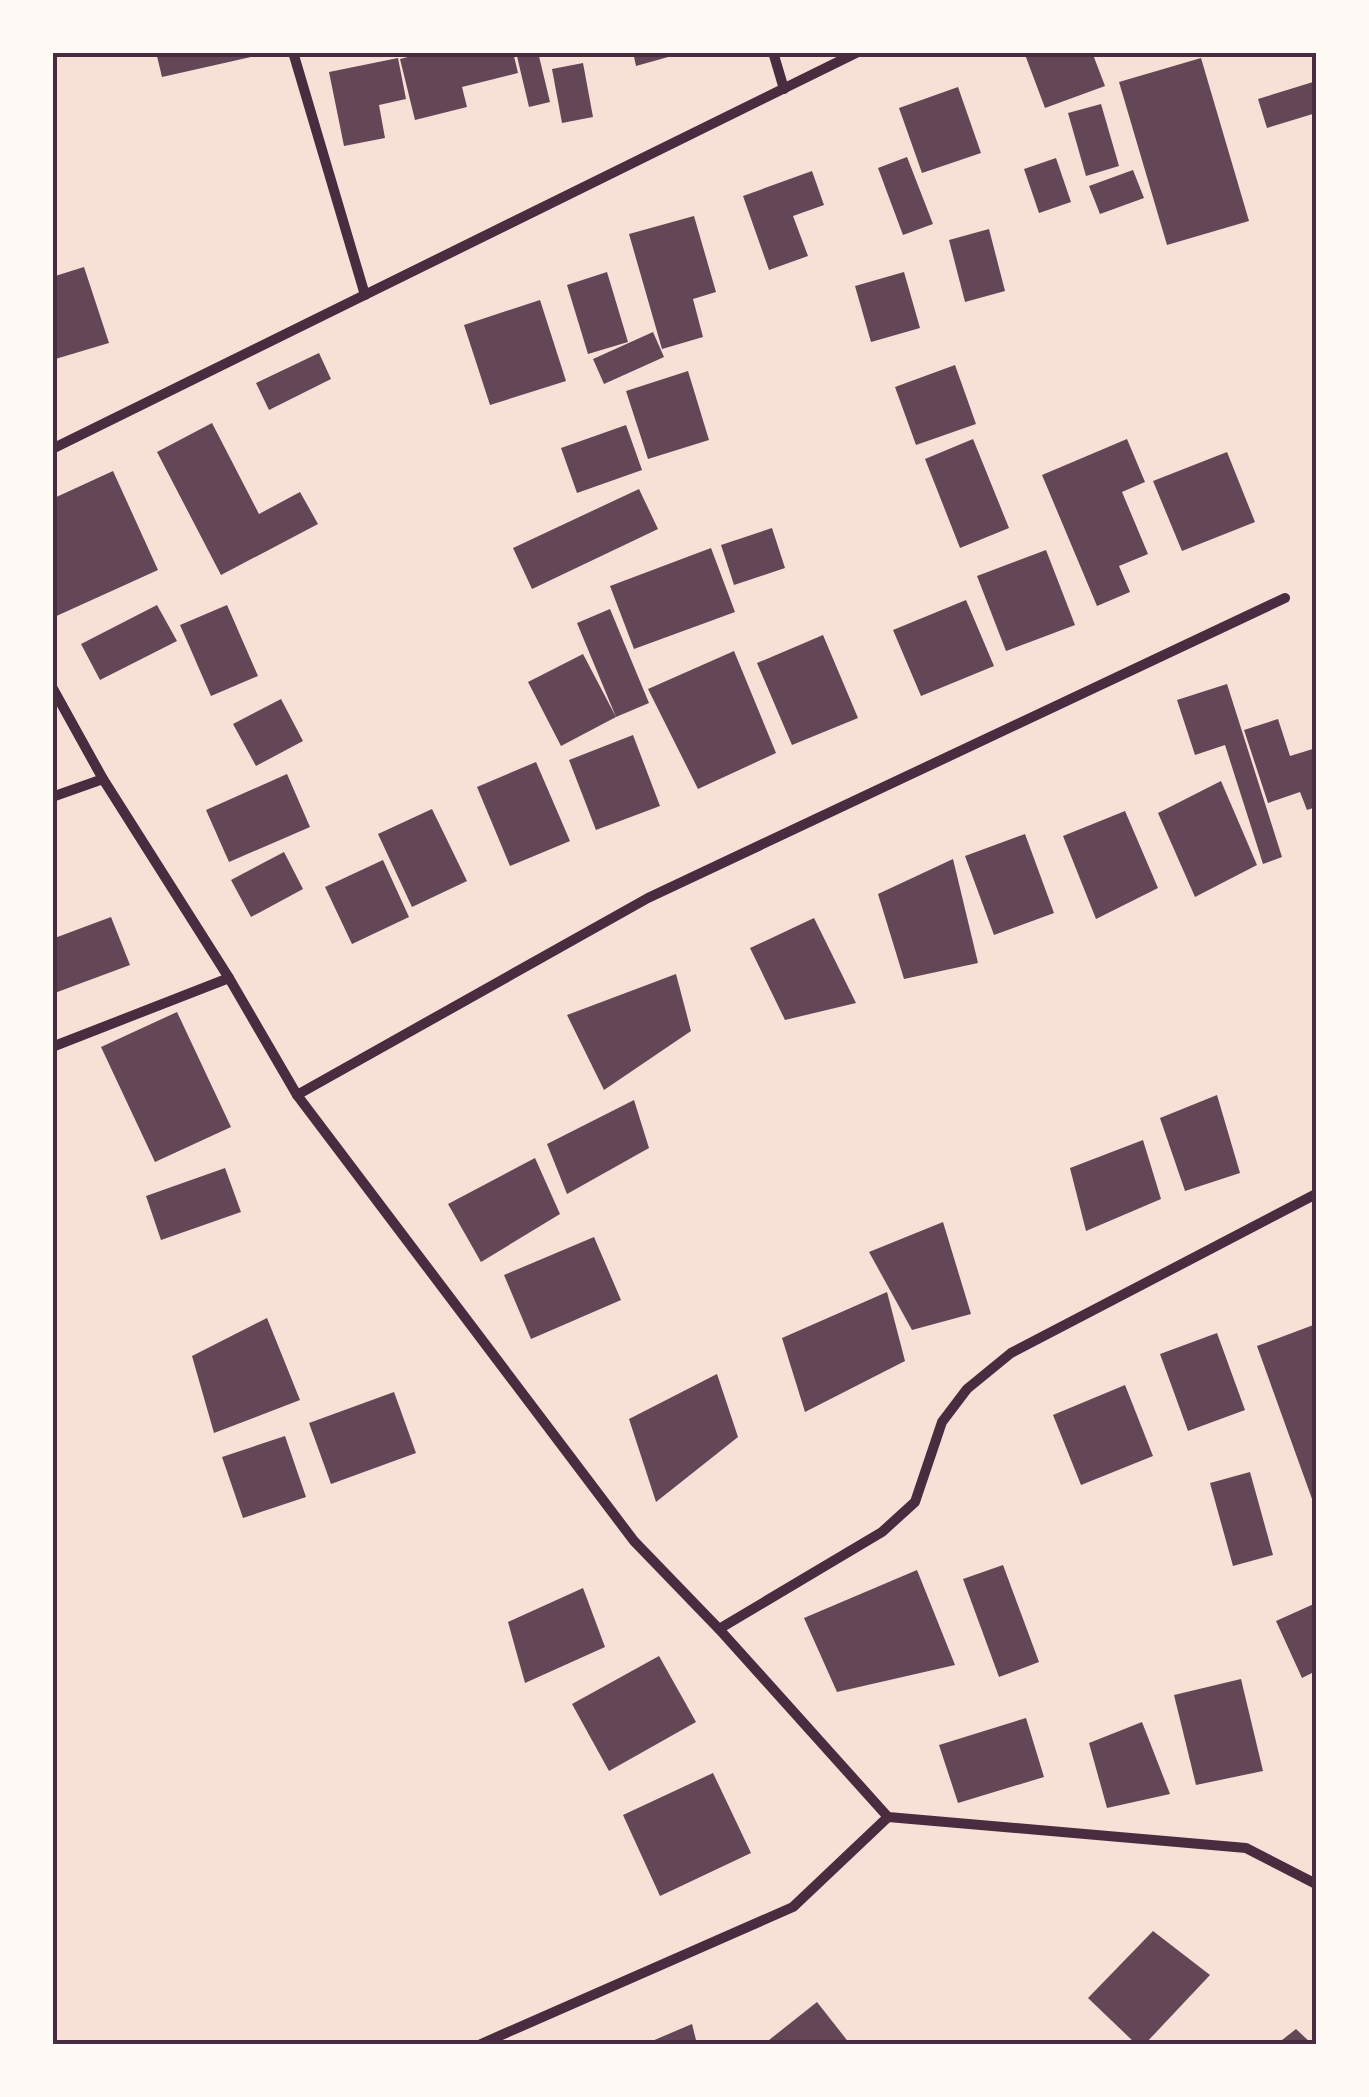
<svg xmlns="http://www.w3.org/2000/svg" width="1369" height="2097" font-family="Lato,sans-serif">
  <style>
    .building { fill: #644757 }
    .lines { fill: none; stroke-linecap: round; stroke-linejoin: round }
    .minor { stroke: #4a2c40; stroke-width: 10 }
    .neatline { fill: none; stroke: #4a2c40; stroke-width: 4 }
  </style>
  <rect width="100%" height="100%" fill="#f7e1d7"/>
  <!-- building -->
  <g class="building">
    <path d="M 156,52 L 250,52 L 251,57 L 162,77 Z"/>
    <path d="M 427,52 L 513,52 L 518,73 L 462,87 L 467,107 L 415,120 L 400,59 Z"/>
    <path d="M 516,52 L 538,52 L 550,102 L 529,107 Z"/>
    <path d="M 633,52 L 679,52 L 679,54 L 636,66 Z"/>
    <path d="M 1024,52 L 1092,52 L 1105,86 L 1045,108 Z"/>
    <path d="M 398,58 L 406,99 L 379,105 L 385,138 L 344,146 L 329,72 Z"/>
    <path d="M 1201,58 L 1249,221 L 1167,245 L 1119,82 Z"/>
    <path d="M 583,63 L 593,117 L 562,123 L 552,69 Z"/>
    <path d="M 1313,82 L 1316,113 L 1267,128 L 1258,99 Z"/>
    <path d="M 958,87 L 981,153 L 922,173 L 899,108 Z"/>
    <path d="M 1101,104 L 1119,166 L 1086,176 L 1068,113 Z"/>
    <path d="M 907,157 L 933,224 L 903,235 L 878,168 Z"/>
    <path d="M 1056,158 L 1071,202 L 1039,213 L 1024,169 Z"/>
    <path d="M 1133,170 L 1144,198 L 1100,214 L 1089,186 Z"/>
    <path d="M 812,171 L 824,205 L 793,216 L 808,256 L 769,270 L 743,196 Z"/>
    <path d="M 694,216 L 716,292 L 693,299 L 703,337 L 662,349 L 629,234 Z"/>
    <path d="M 989,229 L 1005,291 L 965,302 L 949,240 Z"/>
    <path d="M 84,267 L 109,343 L 52,360 L 52,277 Z"/>
    <path d="M 607,272 L 628,342 L 588,354 L 567,285 Z"/>
    <path d="M 904,272 L 920,328 L 871,342 L 855,286 Z"/>
    <path d="M 540,300 L 566,381 L 490,405 L 464,325 Z"/>
    <path d="M 653,332 L 664,357 L 604,384 L 593,359 Z"/>
    <path d="M 319,353 L 331,379 L 269,410 L 256,383 Z"/>
    <path d="M 955,365 L 976,424 L 916,445 L 895,387 Z"/>
    <path d="M 688,371 L 709,440 L 648,459 L 626,391 Z"/>
    <path d="M 212,423 L 259,514 L 300,492 L 318,524 L 221,575 L 157,452 Z"/>
    <path d="M 626,425 L 642,470 L 577,493 L 561,448 Z"/>
    <path d="M 973,439 L 1009,528 L 960,548 L 925,459 Z"/>
    <path d="M 1127,439 L 1145,482 L 1122,492 L 1148,554 L 1119,566 L 1130,592 L 1097,606 L 1042,475 Z"/>
    <path d="M 1227,452 L 1255,522 L 1182,551 L 1153,481 Z"/>
    <path d="M 113,471 L 158,570 L 52,618 L 52,499 Z"/>
    <path d="M 639,489 L 658,529 L 532,589 L 513,548 Z"/>
    <path d="M 772,528 L 785,568 L 734,585 L 721,545 Z"/>
    <path d="M 711,548 L 735,612 L 634,649 L 610,586 Z"/>
    <path d="M 1046,550 L 1075,625 L 1006,651 L 977,576 Z"/>
    <path d="M 966,600 L 994,666 L 921,696 L 893,630 Z"/>
    <path d="M 157,605 L 177,641 L 100,680 L 81,644 Z"/>
    <path d="M 227,605 L 258,676 L 211,696 L 180,625 Z"/>
    <path d="M 610,609 L 649,703 L 616,717 L 577,623 Z"/>
    <path d="M 823,635 L 858,718 L 792,745 L 757,663 Z"/>
    <path d="M 734,651 L 776,753 L 698,789 L 648,689 Z"/>
    <path d="M 583,654 L 616,717 L 561,746 L 528,682 Z"/>
    <path d="M 1227,684 L 1282,857 L 1263,864 L 1225,745 L 1195,755 L 1177,700 Z"/>
    <path d="M 281,699 L 303,741 L 256,766 L 233,724 Z"/>
    <path d="M 1278,719 L 1290,756 L 1316,748 L 1316,807 L 1307,810 L 1300,792 L 1268,803 L 1244,730 Z"/>
    <path d="M 633,735 L 660,806 L 596,830 L 569,760 Z"/>
    <path d="M 536,762 L 570,841 L 510,866 L 477,787 Z"/>
    <path d="M 287,774 L 310,827 L 229,862 L 206,810 Z"/>
    <path d="M 1221,781 L 1257,865 L 1195,897 L 1158,813 Z"/>
    <path d="M 432,809 L 467,881 L 412,907 L 378,834 Z"/>
    <path d="M 1125,811 L 1158,888 L 1096,919 L 1063,836 Z"/>
    <path d="M 1025,834 L 1054,913 L 994,935 L 965,856 Z"/>
    <path d="M 284,852 L 303,889 L 251,917 L 231,880 Z"/>
    <path d="M 953,859 L 978,963 L 904,979 L 878,894 Z"/>
    <path d="M 383,860 L 409,917 L 352,944 L 325,887 Z"/>
    <path d="M 111,917 L 130,965 L 52,994 L 52,939 Z"/>
    <path d="M 814,918 L 856,1003 L 785,1020 L 750,948 Z"/>
    <path d="M 676,974 L 691,1031 L 604,1090 L 567,1015 Z"/>
    <path d="M 177,1012 L 231,1127 L 155,1162 L 101,1047 Z"/>
    <path d="M 1217,1095 L 1240,1173 L 1185,1191 L 1160,1118 Z"/>
    <path d="M 634,1100 L 649,1148 L 567,1194 L 547,1144 Z"/>
    <path d="M 1143,1140 L 1161,1199 L 1086,1231 L 1070,1168 Z"/>
    <path d="M 535,1158 L 560,1214 L 481,1262 L 448,1204 Z"/>
    <path d="M 225,1168 L 241,1212 L 161,1240 L 146,1196 Z"/>
    <path d="M 943,1222 L 971,1314 L 912,1330 L 869,1252 Z"/>
    <path d="M 594,1237 L 621,1300 L 531,1339 L 504,1275 Z"/>
    <path d="M 887,1292 L 905,1361 L 805,1412 L 782,1338 Z"/>
    <path d="M 267,1318 L 300,1400 L 214,1433 L 192,1356 Z"/>
    <path d="M 1316,1324 L 1316,1510 L 1257,1346 Z"/>
    <path d="M 1217,1333 L 1245,1410 L 1188,1431 L 1160,1354 Z"/>
    <path d="M 717,1374 L 738,1437 L 656,1502 L 629,1419 Z"/>
    <path d="M 1125,1385 L 1153,1456 L 1081,1485 L 1053,1415 Z"/>
    <path d="M 394,1392 L 416,1453 L 331,1484 L 309,1423 Z"/>
    <path d="M 285,1436 L 306,1497 L 243,1518 L 222,1457 Z"/>
    <path d="M 1250,1472 L 1273,1555 L 1233,1566 L 1210,1483 Z"/>
    <path d="M 1003,1565 L 1039,1662 L 999,1677 L 963,1579 Z"/>
    <path d="M 917,1570 L 955,1665 L 837,1692 L 804,1618 Z"/>
    <path d="M 583,1588 L 605,1647 L 525,1683 L 508,1622 Z"/>
    <path d="M 1316,1603 L 1316,1671 L 1302,1678 L 1276,1621 Z"/>
    <path d="M 659,1656 L 696,1722 L 609,1771 L 572,1704 Z"/>
    <path d="M 1241,1679 L 1263,1771 L 1196,1785 L 1174,1695 Z"/>
    <path d="M 1026,1718 L 1044,1777 L 958,1803 L 939,1745 Z"/>
    <path d="M 1142,1722 L 1170,1794 L 1107,1808 L 1089,1743 Z"/>
    <path d="M 713,1773 L 751,1853 L 660,1896 L 623,1815 Z"/>
    <path d="M 1153,1931 L 1210,1975 L 1145,2044 L 1136,2044 L 1088,1998 Z"/>
    <path d="M 817,2002 L 850,2044 L 764,2044 Z"/>
    <path d="M 692,2024 L 697,2044 L 645,2044 Z"/>
    <path d="M 1296,2029 L 1312,2044 L 1277,2044 Z"/>
  </g>
  <g class="lines">
    <!-- minor -->
    <g class="minor">
      <path d="M 293,52 L 365,295"/>
      <path d="M 773,52 L 784,89"/>
      <path d="M 52,449 L 858,52"/>
      <path d="M 52,687 L 103,779 L 229,978 L 297,1095 L 634,1541 L 719,1629 L 888,1817 L 1246,1848 L 1316,1884"/>
      <path d="M 52,797 L 103,779"/>
      <path d="M 52,1047 L 229,978"/>
      <path d="M 297,1095 L 648,898 L 1285,598"/>
      <path d="M 719,1629 L 882,1532 L 915,1502 L 942,1422 L 967,1389 L 1011,1353 L 1316,1194"/>
      <path d="M 481,2044 L 793,1907 L 888,1817"/>
    </g>
  </g>
  <!-- border -->
  <rect width="1369" height="2097" fill="none" stroke="#fffaf5" stroke-width="110"/>
  <rect x="55" y="55" width="1259" height="1987" class="neatline"/>
</svg>
